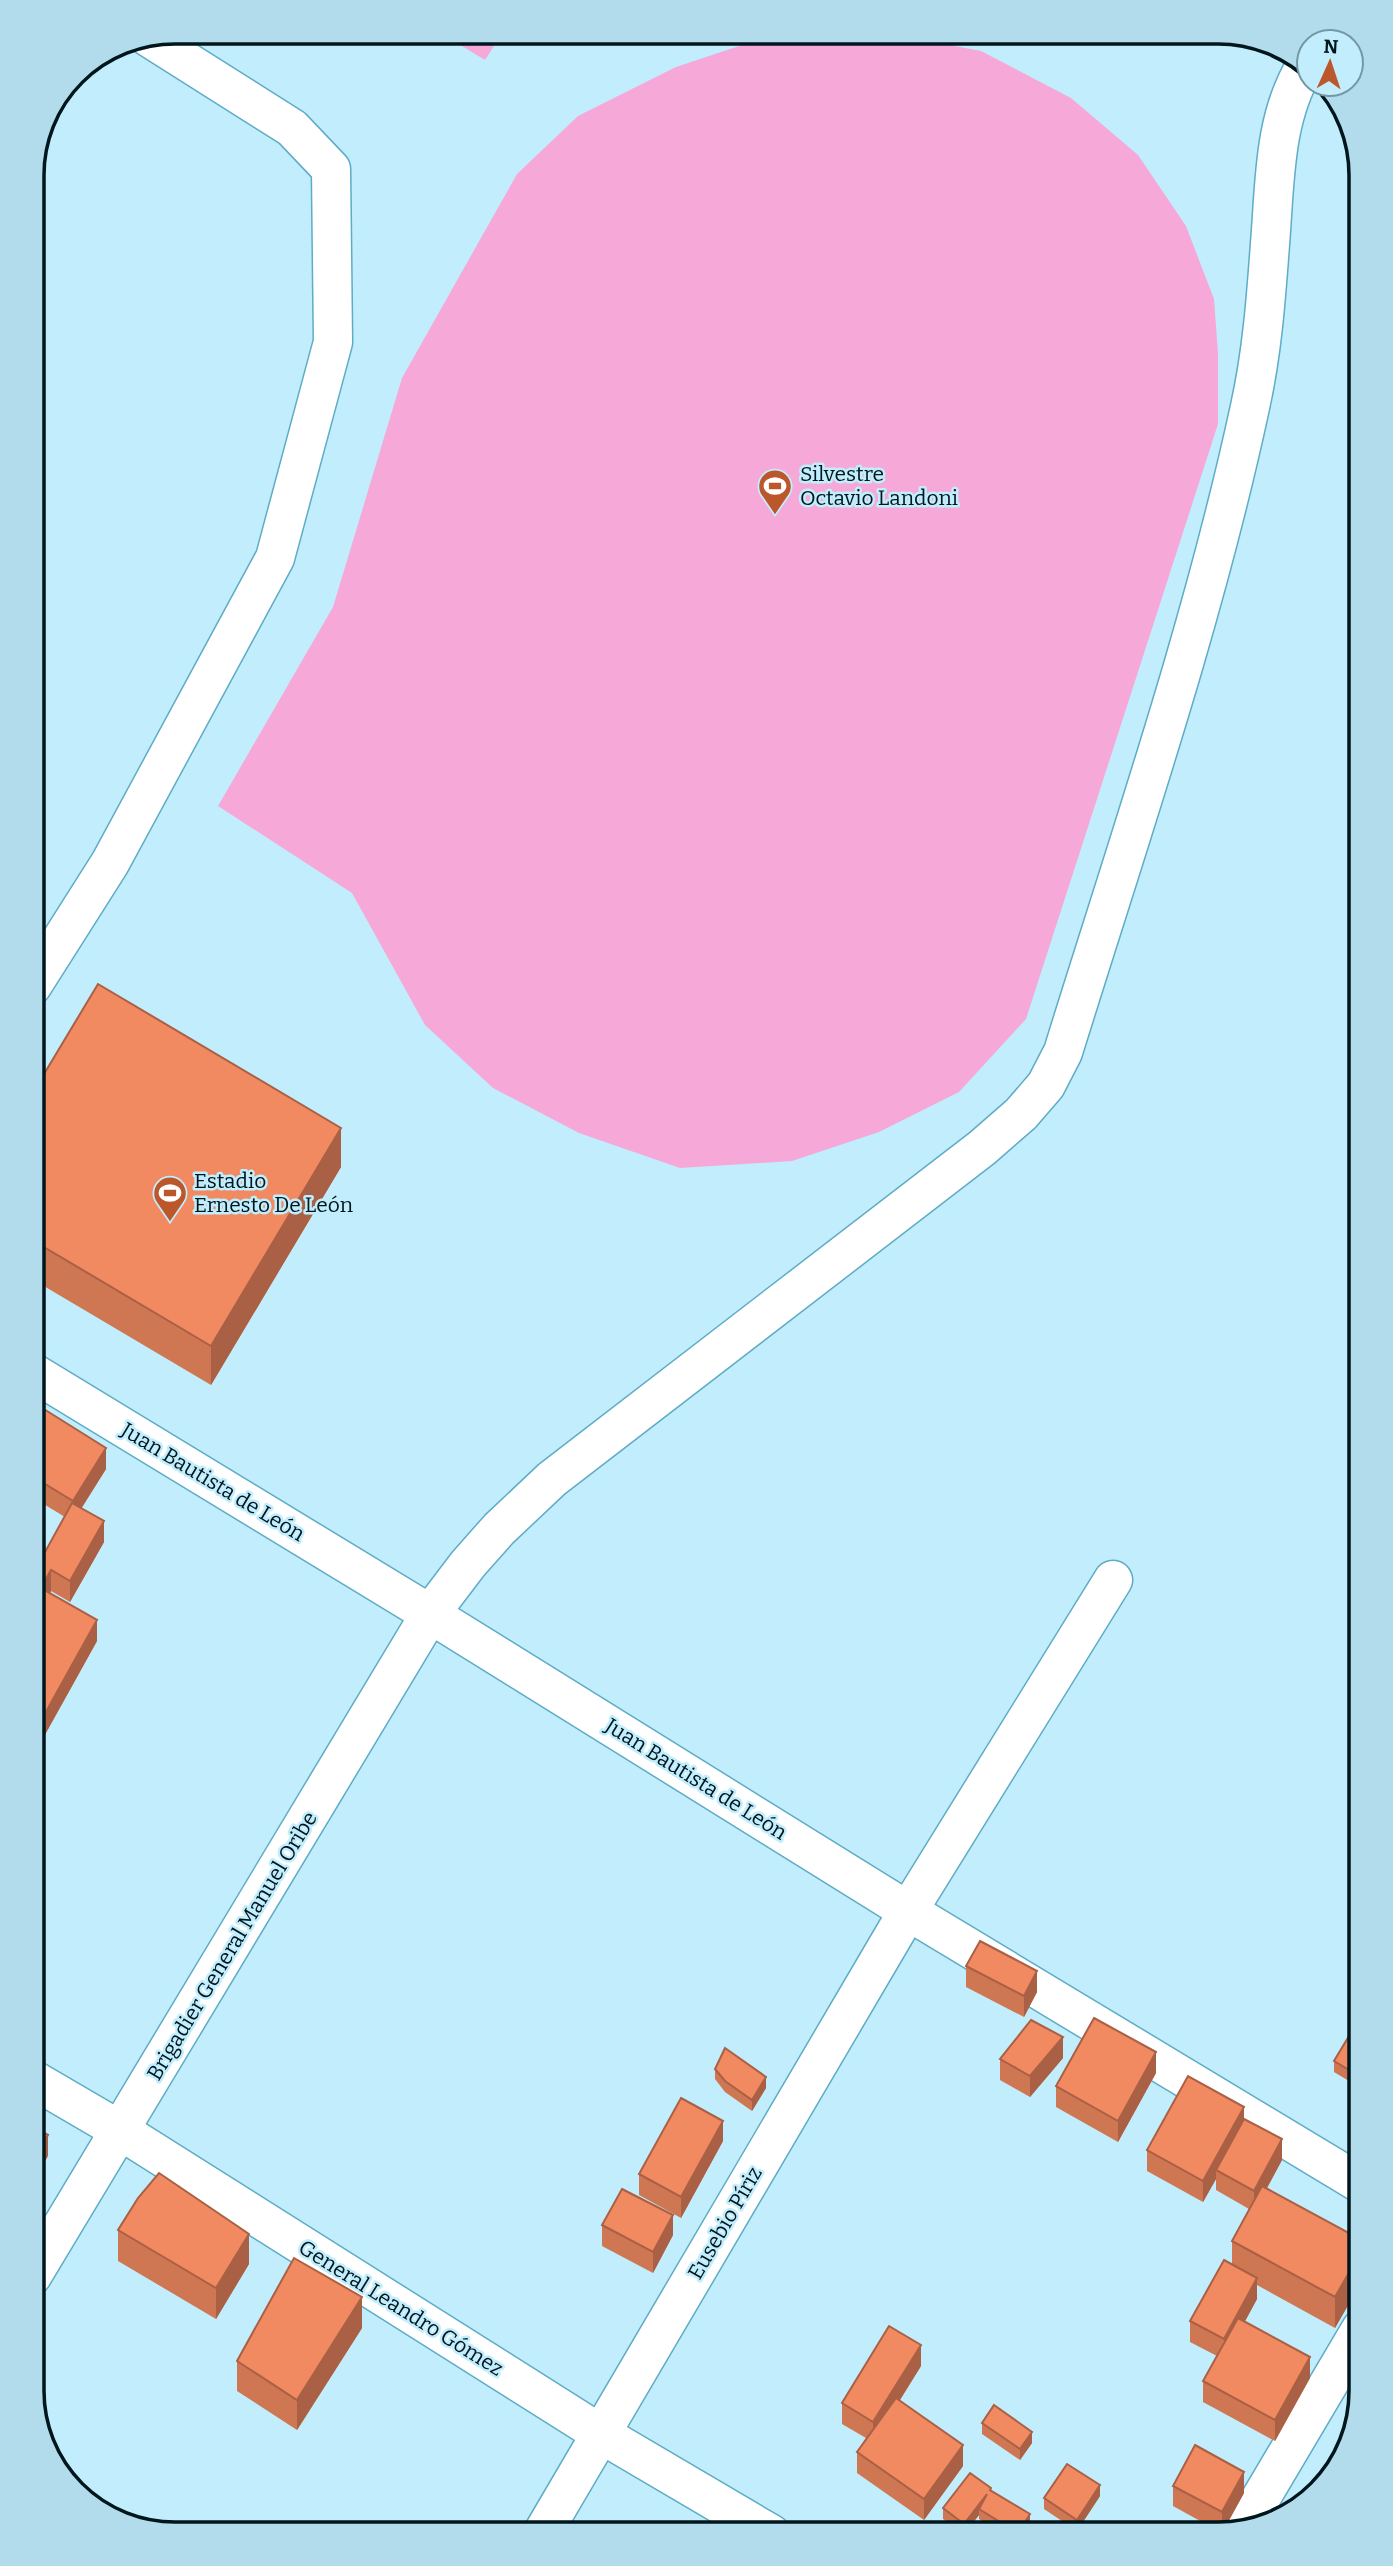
<svg xmlns="http://www.w3.org/2000/svg" width="1393" height="2566" font-family="Bitter,serif">
  <style>
    .green { fill: #f6a9d9 }
    .lines { fill: none; stroke-linecap: round; stroke-linejoin: round }
    .minor-casing { stroke: #5eacc5; stroke-width: 41 }
    .minor { stroke: #fff; stroke-width: 38 }
    .wall { fill: #cf7653 }
    .shaded-wall { fill: #a96044 }
    .building { fill: #f18961; stroke: #a96044; stroke-width: 2 }
    .labels { text-anchor: middle; stroke-width: 5; stroke-linejoin: round; paint-order: stroke }
    .poi-label { font-size: 21px; fill: #00161d; stroke: #c1edfd; text-anchor: start }
    .street-label { font-size: 21px; fill: #00161d; stroke: #c1edfd }
    .rim { fill: none; stroke: #00161d; stroke-width: 3.5 }
  </style>
  <rect width="100%" height="100%" fill="#c1edfd"/>
  <!-- green -->
  <g class="green">
    <path d="M 439,32 L 503,32 L 485,60 Z"/>
    <path d="M 839,32 L 881,32 L 981,51 L 1071,98 L 1138,155 L 1186,226 L 1214,299 L 1218,353 L 1218,424 L 1026,1019 L 959,1092 L 879,1132 L 792,1161 L 680,1168 L 579,1133 L 493,1088 L 425,1025 L 352,893 L 218,806 L 333,607 L 402,378 L 517,174 L 578,116 L 676,67 L 766,37 Z"/>
  </g>
  <g class="lines">
    <!-- minor casing -->
    <g class="minor-casing">
      <g id="minor">
        <path d="M 32,986 L 110,863 L 275,558 L 333,342 L 331,169 L 292,128 L 148,37"/>
        <path d="M 32,1372 L 430,1614 L 908,1911 L 1361,2184"/>
        <path d="M 32,2079 L 121,2131 L 601,2434 L 771,2534"/>
        <path d="M 32,2276 L 430,1614 L 468,1564 L 499,1529 L 552,1479 L 982,1148 L 1021,1114 L 1046,1085 L 1063,1052 C 1129,839 1203,625 1250,407 C 1262,353 1266,299 1270,244 C 1275,184 1273,118 1306,65"/>
        <path d="M 1242,2530 L 1361,2329"/>
        <path d="M 542,2534 L 908,1911 L 1113,1580"/>
      </g>
    </g>
    <!-- minor -->
    <use href="#minor" class="minor"/>
  </g>
  <!-- wall -->
  <g class="wall">
    <path d="M 32,1094 L 341,1167 L 211,1385 L 32,1279 Z"/>
    <path d="M 32,1418 L 106,1469 L 81,1508 L 104,1542 L 70,1602 L 51,1591 L 50,1593 L 97,1641 L 32,1758 L 32,1559 L 39,1563 L 65,1517 L 32,1497 Z"/>
    <path d="M 966,1966 L 1037,1992 L 1024,2017 L 966,1987 Z"/>
    <path d="M 1362,2037 L 1362,2071 L 1354,2084 L 1334,2072 L 1334,2061 Z"/>
    <path d="M 1063,2058 L 1030,2097 L 1000,2080 L 1000,2059 Z"/>
    <path d="M 715,2069 L 766,2088 L 752,2111 L 725,2092 L 715,2079 Z"/>
    <path d="M 1156,2073 L 1118,2142 L 1056,2107 L 1056,2086 Z"/>
    <path d="M 1244,2119 L 1282,2160 L 1267,2188 L 1358,2238 L 1362,2232 L 1362,2281 L 1335,2328 L 1257,2285 L 1257,2299 L 1245,2321 L 1310,2378 L 1275,2441 L 1203,2402 L 1203,2381 L 1217,2356 L 1190,2342 L 1190,2321 L 1232,2264 L 1232,2241 L 1249,2209 L 1216,2190 L 1216,2179 L 1203,2202 L 1147,2171 L 1147,2150 Z"/>
    <path d="M 723,2141 L 681,2218 L 639,2195 L 639,2174 Z"/>
    <path d="M 602,2225 L 673,2235 L 653,2273 L 602,2246 Z"/>
    <path d="M 118,2230 L 249,2264 L 216,2319 L 118,2261 Z"/>
    <path d="M 362,2328 L 297,2430 L 237,2391 L 237,2361 Z"/>
    <path d="M 921,2366 L 900,2400 L 963,2466 L 924,2520 L 857,2473 L 857,2452 L 866,2438 L 842,2424 L 842,2403 Z"/>
    <path d="M 982,2423 L 1032,2443 L 1020,2460 L 982,2434 Z"/>
    <path d="M 1173,2486 L 1244,2493 L 1222,2533 L 1173,2506 Z"/>
    <path d="M 991,2491 L 1030,2525 L 1024,2534 L 1003,2534 L 979,2519 L 979,2515 L 964,2534 L 943,2519 L 943,2508 Z"/>
    <path d="M 1100,2496 L 1077,2531 L 1044,2509 L 1044,2498 Z"/>
  </g>
  <!-- shaded-wall -->
  <g class="shaded-wall">
    <path d="M 341,1128 L 341,1167 L 211,1385 L 211,1346 Z"/>
    <path d="M 106,1448 L 106,1469 L 73,1522 L 73,1501 Z"/>
    <path d="M 104,1521 L 104,1542 L 70,1602 L 70,1581 Z"/>
    <path d="M 51,1570 L 51,1591 L 41,1609 L 41,1588 Z"/>
    <path d="M 97,1620 L 97,1641 L 32,1758 L 32,1737 Z"/>
    <path d="M 1037,1971 L 1037,1992 L 1024,2017 L 1024,1996 Z"/>
    <path d="M 1063,2037 L 1063,2058 L 1030,2097 L 1030,2076 Z"/>
    <path d="M 1156,2052 L 1156,2073 L 1118,2142 L 1118,2121 Z"/>
    <path d="M 1362,2060 L 1362,2071 L 1354,2084 L 1354,2073 Z"/>
    <path d="M 766,2077 L 766,2088 L 752,2111 L 752,2100 Z"/>
    <path d="M 1244,2107 L 1244,2128 L 1216,2170 L 1216,2179 L 1203,2202 L 1203,2181 Z"/>
    <path d="M 723,2121 L 723,2141 L 681,2218 L 681,2197 Z"/>
    <path d="M 48,2135 L 48,2156 L 32,2184 L 32,2163 Z"/>
    <path d="M 1282,2139 L 1282,2160 L 1254,2212 L 1254,2191 Z"/>
    <path d="M 673,2215 L 673,2235 L 653,2273 L 653,2252 Z"/>
    <path d="M 249,2234 L 249,2264 L 216,2319 L 216,2288 Z"/>
    <path d="M 1362,2250 L 1362,2281 L 1335,2328 L 1335,2297 Z"/>
    <path d="M 1257,2278 L 1257,2299 L 1224,2360 L 1224,2339 Z"/>
    <path d="M 362,2297 L 362,2328 L 297,2430 L 297,2400 Z"/>
    <path d="M 921,2345 L 921,2366 L 873,2443 L 873,2422 Z"/>
    <path d="M 1310,2357 L 1310,2378 L 1275,2441 L 1275,2420 Z"/>
    <path d="M 1032,2432 L 1032,2443 L 1020,2460 L 1020,2449 Z"/>
    <path d="M 963,2445 L 963,2466 L 924,2520 L 924,2499 Z"/>
    <path d="M 1244,2472 L 1244,2493 L 1222,2533 L 1222,2512 Z"/>
    <path d="M 1100,2485 L 1100,2496 L 1077,2531 L 1077,2520 Z"/>
    <path d="M 987,2494 L 979,2509 L 979,2515 L 964,2534 L 964,2524 Z"/>
    <path d="M 1030,2514 L 1030,2525 L 1024,2534 L 1018,2534 Z"/>
  </g>
  <!-- building -->
  <g class="building">
    <path d="M 98,984 L 341,1128 L 211,1346 L 32,1240 L 32,1094 Z"/>
    <path d="M 39,1406 L 106,1448 L 73,1501 L 32,1476 L 32,1469 L 37,1461 L 32,1457 L 32,1418 Z"/>
    <path d="M 72,1503 L 104,1521 L 70,1581 L 51,1570 L 41,1588 L 97,1620 L 32,1737 L 32,1559 L 39,1563 Z"/>
    <path d="M 980,1941 L 1037,1971 L 1024,1996 L 966,1966 Z"/>
    <path d="M 1094,2018 L 1156,2052 L 1118,2121 L 1056,2086 Z"/>
    <path d="M 1031,2020 L 1063,2037 L 1030,2076 L 1000,2059 Z"/>
    <path d="M 1352,2031 L 1362,2037 L 1362,2060 L 1354,2073 L 1334,2061 Z"/>
    <path d="M 725,2048 L 766,2077 L 752,2100 L 725,2081 L 715,2069 Z"/>
    <path d="M 1188,2076 L 1244,2107 L 1203,2181 L 1147,2150 Z"/>
    <path d="M 681,2098 L 723,2121 L 681,2197 L 639,2174 Z"/>
    <path d="M 1244,2119 L 1282,2139 L 1254,2191 L 1216,2170 Z"/>
    <path d="M 32,2126 L 48,2135 L 32,2163 Z"/>
    <path d="M 159,2173 L 249,2234 L 216,2288 L 118,2230 L 138,2198 Z"/>
    <path d="M 1262,2186 L 1362,2240 L 1362,2250 L 1335,2297 L 1232,2241 Z"/>
    <path d="M 622,2189 L 673,2215 L 653,2252 L 602,2225 Z"/>
    <path d="M 1362,2232 L 1362,2240 L 1358,2238 Z"/>
    <path d="M 294,2258 L 362,2297 L 297,2400 L 237,2361 Z"/>
    <path d="M 1224,2260 L 1257,2278 L 1224,2339 L 1190,2321 Z"/>
    <path d="M 1238,2318 L 1310,2357 L 1275,2420 L 1203,2381 Z"/>
    <path d="M 889,2326 L 921,2345 L 873,2422 L 842,2403 Z"/>
    <path d="M 896,2398 L 963,2445 L 924,2499 L 857,2452 Z"/>
    <path d="M 994,2405 L 1032,2432 L 1020,2449 L 982,2423 Z"/>
    <path d="M 1195,2445 L 1244,2472 L 1222,2512 L 1173,2486 Z"/>
    <path d="M 1067,2464 L 1100,2485 L 1077,2520 L 1044,2498 Z"/>
    <path d="M 970,2473 L 991,2488 L 990,2490 L 1030,2514 L 1018,2533 L 979,2509 L 987,2494 L 964,2524 L 943,2508 Z"/>
  </g>
  <!-- icons -->
  <defs>
    <g id="stadium-pin" transform="scale(1.75)"><path d="M0 17L-7.5 6A9.5 9.5 0 1 1 7.5 6Z" fill="#bc562b" stroke="#c1edfd"/><path d="M0-5a6.5 5 0 1 0 0 10a6.5 5 0 1 0 0-10ZM-3.5-1.8h7v3.6h-7Z" fill="#fff"/></g>
  </defs>
  <g fill-rule="evenodd">
    <use href="#stadium-pin" x="775" y="486"/>
    <use href="#stadium-pin" x="170" y="1193"/>
  </g>
  <g class="labels">
    <!-- poi labels -->
    <g class="poi-label">
      <text x="800" y="481">Silvestre<tspan x="800" dy="24">Octavio Landoni</tspan></text>
      <text x="194" y="1188">Estadio<tspan x="194" dy="24">Ernesto De León</tspan></text>
    </g>
    <!-- street labels -->
    <g class="street-label">
      <text transform="translate(213 1482) rotate(31)" y="7">Juan Bautista de León</text>
      <text transform="translate(696 1779) rotate(32)" y="7">Juan Bautista de León</text>
      <text transform="translate(232 1946) rotate(-59)" y="7">Brigadier General Manuel Oribe</text>
      <text transform="translate(725 2223) rotate(-60)" y="7">Eusebio Píriz</text>
      <text transform="translate(401 2308) rotate(32)" y="7">General Leandro Gómez</text>
    </g>
  </g>
  <!-- crop -->
  <path d="M0 0H1393V2566H0ZM175 44H1218A131 131 0 0 1 1349 175V2391A131 131 0 0 1 1218 2522H175A131 131 0 0 1 44 2391V175A131 131 0 0 1 175 44Z" fill="#b2dceb" fill-rule="evenodd"/>
  <path class="rim" d="M175 44H1218A131 131 0 0 1 1349 175V2391A131 131 0 0 1 1218 2522H175A131 131 0 0 1 44 2391V175A131 131 0 0 1 175 44Z"/>
  <!-- north arrow -->
  <g transform="translate(1330 63) rotate(3)"><circle r="33" fill="#c1edfd" stroke="#7497a3" stroke-width="2"/>
  <path d="M0-5L12 26L0 18L-12 26Z" fill="#bc562b"/>
  <text y="-10" font-size="19" font-weight="bold" text-anchor="middle" fill="#00161d">N</text>
  </g>
</svg>
